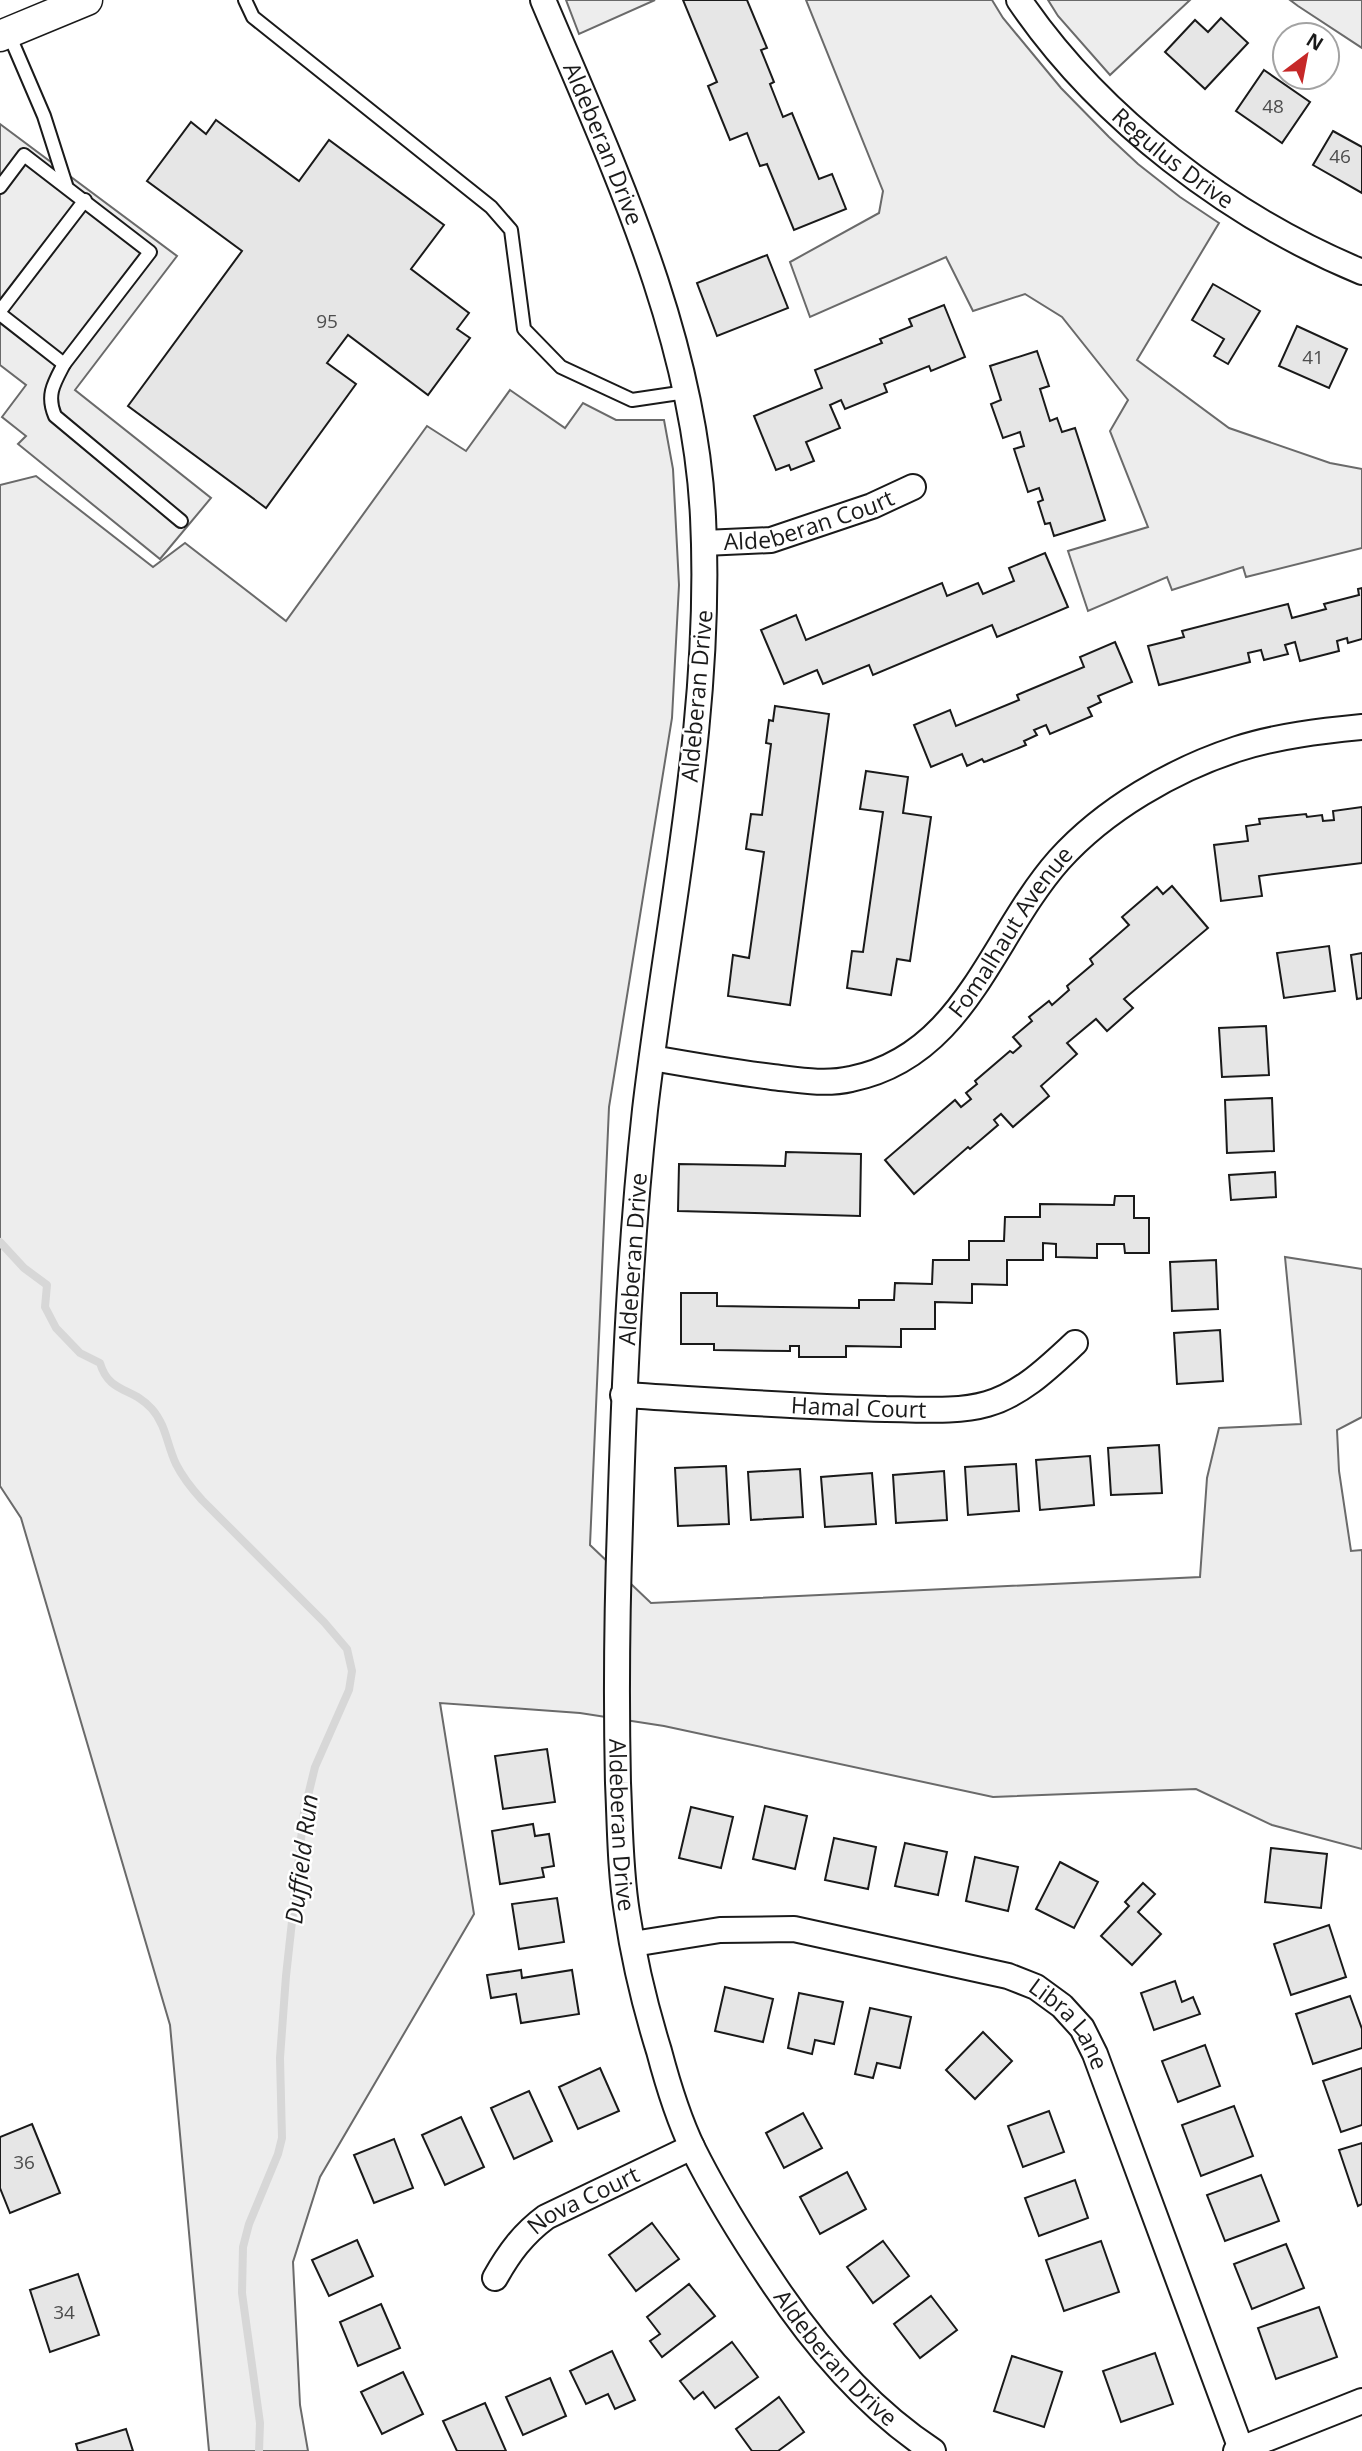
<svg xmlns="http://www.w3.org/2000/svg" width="1362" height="2451" font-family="'Open Sans',sans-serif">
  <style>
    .built { fill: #ededed; stroke: #6a6a6a; stroke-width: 2 }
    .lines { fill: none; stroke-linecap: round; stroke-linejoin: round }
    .stream { stroke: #d7d7d7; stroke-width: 8 }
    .building { fill: #e6e6e6; stroke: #1a1a1a; stroke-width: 2 }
    .service-casing { stroke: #1a1a1a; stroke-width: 16 }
    .minor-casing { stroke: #1a1a1a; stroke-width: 28 }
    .tertiary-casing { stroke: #1a1a1a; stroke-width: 33 }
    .service { stroke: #fff; stroke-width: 12 }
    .minor { stroke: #fff; stroke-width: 24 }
    .tertiary { stroke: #fff; stroke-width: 30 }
    .labels { text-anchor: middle; stroke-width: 5; stroke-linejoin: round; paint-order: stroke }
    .number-label { font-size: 19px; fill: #4d4d4d }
    .street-label { font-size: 23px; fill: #1a1a1a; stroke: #fff }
    .water-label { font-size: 24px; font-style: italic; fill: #1a1a1a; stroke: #fff }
  </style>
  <rect width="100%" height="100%" fill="#fff"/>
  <!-- built -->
  <g class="built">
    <path d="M 566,0 L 655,0 L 579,34 Z"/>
    <path d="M 806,0 L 992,0 L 1003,18 L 1061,88 L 1109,137 L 1138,164 L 1180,197 L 1219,223 L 1137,360 L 1229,428 L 1330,463 L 1362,469 L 1362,548 L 1246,577 L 1243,567 L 1172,590 L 1167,577 L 1088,611 L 1068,551 L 1148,527 L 1110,431 L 1128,400 L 1062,317 L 1025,294 L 973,311 L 946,257 L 810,317 L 790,262 L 879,213 L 883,191 Z"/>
    <path d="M 1048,0 L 1190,0 L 1110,75 L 1058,16 Z"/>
    <path d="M 1290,0 L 1362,0 L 1362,48 L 1298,6 Z"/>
    <path d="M 0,124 L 177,256 L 75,390 L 211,498 L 160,559 L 18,444 L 26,436 L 2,417 L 26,385 L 0,365 Z"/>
    <path d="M 510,390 L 565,428 L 583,403 L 616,420 L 664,420 L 673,469 L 679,585 L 672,718 L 609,1107 L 590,1545 L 651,1603 L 1200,1577 L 1207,1478 L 1219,1428 L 1301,1424 L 1285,1257 L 1362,1269 L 1362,1417 L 1337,1430 L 1339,1471 L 1351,1551 L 1362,1550 L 1362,1849 L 1272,1825 L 1196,1789 L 993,1797 L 664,1726 L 580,1713 L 440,1703 L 474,1914 L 320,2177 L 293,2262 L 300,2405 L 308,2451 L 209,2451 L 170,2025 L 21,1518 L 0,1486 L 0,485 L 36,476 L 153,567 L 185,543 L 286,621 L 427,426 L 466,451 Z"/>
  </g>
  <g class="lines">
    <!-- stream -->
    <path class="stream" d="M 0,1242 L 24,1268 L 47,1285 L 45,1307 L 56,1328 L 80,1353 L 100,1363 C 109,1394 133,1387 152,1409 C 166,1425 167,1445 176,1464 C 183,1478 192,1489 202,1500 L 324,1622 L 347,1649 L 352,1671 L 349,1690 L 315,1767 L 304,1812 L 286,1976 L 280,2058 L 282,2138 L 278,2154 L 249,2224 L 243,2247 L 242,2293 L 260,2423 L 259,2451"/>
  </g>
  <!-- building -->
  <g class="building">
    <path d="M 683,0 L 747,0 L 767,48 L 761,50 L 774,82 L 770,84 L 783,117 L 792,113 L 819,179 L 832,174 L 846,209 L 794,230 L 767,164 L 760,166 L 747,133 L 730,140 L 708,86 L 717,82 Z"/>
    <path d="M 1221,18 L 1248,43 L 1205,89 L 1165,52 L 1195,20 L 1208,32 Z"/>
    <path d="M 1264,70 L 1310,102 L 1282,143 L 1236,111 Z"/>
    <path d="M 216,120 L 299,181 L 329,140 L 444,225 L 411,269 L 469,313 L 457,329 L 470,338 L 428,395 L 348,335 L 327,363 L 356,384 L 266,508 L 128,406 L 242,251 L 147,181 L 191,122 L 206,134 Z"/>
    <path d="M 1333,131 L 1362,147 L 1362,193 L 1313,165 Z"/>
    <path d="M 767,255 L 788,308 L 717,336 L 697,283 Z"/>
    <path d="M 1213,284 L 1260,311 L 1228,364 L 1214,356 L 1224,339 L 1192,320 Z"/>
    <path d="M 944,305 L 965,357 L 931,371 L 929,366 L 884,384 L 887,392 L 845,409 L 841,400 L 830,405 L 840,428 L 806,442 L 814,461 L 791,470 L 789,465 L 776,470 L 754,416 L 822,388 L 815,370 L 882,343 L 880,339 L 912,326 L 909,319 Z"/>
    <path d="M 1297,326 L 1347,349 L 1329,388 L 1279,366 Z"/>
    <path d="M 1037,351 L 1049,386 L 1040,389 L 1050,421 L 1057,418 L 1062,432 L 1075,428 L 1105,520 L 1054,536 L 1050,523 L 1045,524 L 1038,502 L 1043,500 L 1039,488 L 1028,492 L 1014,449 L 1024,446 L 1020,432 L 1003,438 L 991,404 L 1001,400 L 990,366 Z"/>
    <path d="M 1045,553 L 1068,607 L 997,637 L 992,625 L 873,675 L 869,665 L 823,684 L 817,670 L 784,684 L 761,630 L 796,615 L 806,640 L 942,583 L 947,596 L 978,583 L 983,594 L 1014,581 L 1009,568 Z"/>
    <path d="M 1362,588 L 1362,639 L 1348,643 L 1347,638 L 1337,641 L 1339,651 L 1300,661 L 1295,642 L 1285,645 L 1288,654 L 1264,660 L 1261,650 L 1248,653 L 1250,662 L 1159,685 L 1148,646 L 1184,637 L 1182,631 L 1288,604 L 1292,618 L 1326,609 L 1324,604 L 1359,595 L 1358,589 Z"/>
    <path d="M 1115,642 L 1132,682 L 1098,696 L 1101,702 L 1088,708 L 1092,716 L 1050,734 L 1046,725 L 1034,730 L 1037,735 L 1024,741 L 1026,745 L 987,761 L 984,762 L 982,759 L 967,766 L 962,754 L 931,767 L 914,725 L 950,710 L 956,726 L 1019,700 L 1017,695 L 1084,667 L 1080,657 Z"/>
    <path d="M 775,706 L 829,714 L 790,1005 L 728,996 L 733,955 L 749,958 L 764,852 L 746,849 L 751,814 L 762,815 L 771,744 L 766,743 L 769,720 L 773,721 Z"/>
    <path d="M 866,771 L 908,777 L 903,813 L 931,817 L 910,961 L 897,959 L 891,995 L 847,988 L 852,951 L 863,952 L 883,812 L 860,809 Z"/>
    <path d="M 1362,807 L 1362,863 L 1259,876 L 1262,896 L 1221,901 L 1214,845 L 1248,841 L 1246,826 L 1260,824 L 1259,819 L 1306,814 L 1307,817 L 1322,815 L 1323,821 L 1334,820 L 1333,811 Z"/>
    <path d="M 1172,886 L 1208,928 L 1124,999 L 1133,1008 L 1107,1031 L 1096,1019 L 1067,1043 L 1077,1054 L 1041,1086 L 1049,1096 L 1013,1127 L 1001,1114 L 994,1120 L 998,1125 L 970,1149 L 968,1147 L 914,1194 L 885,1160 L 955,1100 L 961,1107 L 971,1099 L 966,1093 L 977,1084 L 975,1081 L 1010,1051 L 1013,1053 L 1021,1046 L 1013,1037 L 1032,1021 L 1029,1017 L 1049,1001 L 1052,1005 L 1069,990 L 1067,986 L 1093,964 L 1090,959 L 1129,925 L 1122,917 L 1157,887 L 1163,894 Z"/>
    <path d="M 1329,946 L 1335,991 L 1284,998 L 1277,953 Z"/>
    <path d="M 1362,953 L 1362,998 L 1357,999 L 1351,955 Z"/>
    <path d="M 1266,1026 L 1269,1075 L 1222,1077 L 1219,1028 Z"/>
    <path d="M 1272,1098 L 1274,1151 L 1227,1153 L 1225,1100 Z"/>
    <path d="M 786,1152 L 861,1154 L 860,1216 L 678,1211 L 679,1164 L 785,1166 Z"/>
    <path d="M 1275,1172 L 1276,1197 L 1231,1200 L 1229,1175 Z"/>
    <path d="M 1115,1196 L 1134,1196 L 1134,1218 L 1149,1218 L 1149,1253 L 1125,1253 L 1124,1244 L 1097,1244 L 1097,1258 L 1056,1257 L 1056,1244 L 1043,1243 L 1043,1260 L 1007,1260 L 1007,1285 L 972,1284 L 972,1303 L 935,1302 L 935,1329 L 901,1329 L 901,1347 L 846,1346 L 846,1357 L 799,1357 L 799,1346 L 790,1346 L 790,1351 L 714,1350 L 714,1344 L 681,1344 L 681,1293 L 717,1293 L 717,1306 L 859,1308 L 859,1300 L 894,1300 L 895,1283 L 932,1284 L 933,1260 L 969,1260 L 969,1241 L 1004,1241 L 1005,1217 L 1040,1217 L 1040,1204 L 1114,1205 Z"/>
    <path d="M 1216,1260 L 1218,1309 L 1172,1311 L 1170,1262 Z"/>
    <path d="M 1220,1330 L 1223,1381 L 1177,1384 L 1174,1333 Z"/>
    <path d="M 1159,1445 L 1162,1493 L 1111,1495 L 1108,1448 Z"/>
    <path d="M 1090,1456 L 1094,1505 L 1040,1510 L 1036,1460 Z"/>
    <path d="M 1016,1464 L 1019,1511 L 968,1515 L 965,1467 Z"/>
    <path d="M 726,1466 L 729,1524 L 678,1526 L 675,1468 Z"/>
    <path d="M 800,1469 L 803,1517 L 751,1520 L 748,1472 Z"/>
    <path d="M 944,1471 L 947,1520 L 896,1523 L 893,1475 Z"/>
    <path d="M 872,1473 L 876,1524 L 825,1527 L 821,1477 Z"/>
    <path d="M 547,1749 L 555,1802 L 503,1809 L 495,1756 Z"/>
    <path d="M 765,1806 L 807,1816 L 795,1869 L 753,1859 Z"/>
    <path d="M 691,1807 L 733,1817 L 721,1868 L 679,1858 Z"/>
    <path d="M 533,1824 L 535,1836 L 549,1834 L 554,1866 L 542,1868 L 544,1877 L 500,1884 L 492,1831 Z"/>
    <path d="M 834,1838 L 876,1847 L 868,1889 L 825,1880 Z"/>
    <path d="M 905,1843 L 947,1852 L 938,1895 L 895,1886 Z"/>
    <path d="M 1271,1848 L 1327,1854 L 1321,1908 L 1265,1902 Z"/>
    <path d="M 975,1857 L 1018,1867 L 1008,1911 L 966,1901 Z"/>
    <path d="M 1060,1862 L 1098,1882 L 1074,1928 L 1036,1909 Z"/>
    <path d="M 1143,1883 L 1155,1894 L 1138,1912 L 1161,1934 L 1132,1965 L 1101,1936 L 1129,1906 L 1125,1902 Z"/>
    <path d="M 557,1898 L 564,1942 L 519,1949 L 512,1904 Z"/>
    <path d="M 1329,1925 L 1346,1977 L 1291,1995 L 1274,1944 Z"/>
    <path d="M 521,1970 L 522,1978 L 572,1970 L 579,2014 L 521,2023 L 516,1994 L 491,1998 L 487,1975 Z"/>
    <path d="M 1175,1981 L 1182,2002 L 1193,1997 L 1200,2014 L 1154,2030 L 1141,1993 Z"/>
    <path d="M 725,1987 L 773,1999 L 763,2042 L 715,2031 Z"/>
    <path d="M 799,1993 L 843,2002 L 834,2044 L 815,2040 L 812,2054 L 788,2048 Z"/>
    <path d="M 1350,1996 L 1362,2029 L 1362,2048 L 1313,2064 L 1296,2014 Z"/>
    <path d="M 870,2008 L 911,2017 L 900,2068 L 877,2063 L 873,2078 L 855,2074 Z"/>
    <path d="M 983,2032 L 1012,2061 L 975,2099 L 946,2070 Z"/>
    <path d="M 1205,2045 L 1220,2086 L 1178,2102 L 1162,2061 Z"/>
    <path d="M 600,2068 L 619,2111 L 578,2129 L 559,2087 Z"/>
    <path d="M 1362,2068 L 1362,2125 L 1341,2132 L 1323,2081 Z"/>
    <path d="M 529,2091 L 552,2141 L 514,2159 L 491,2108 Z"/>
    <path d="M 1234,2106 L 1253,2156 L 1201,2176 L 1182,2125 Z"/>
    <path d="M 1049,2111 L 1064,2152 L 1023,2167 L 1008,2126 Z"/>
    <path d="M 803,2113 L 822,2148 L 784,2168 L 766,2133 Z"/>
    <path d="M 461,2117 L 484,2167 L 445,2185 L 422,2135 Z"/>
    <path d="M 32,2124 L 60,2193 L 10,2213 L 0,2188 L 0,2137 Z"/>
    <path d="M 394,2139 L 413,2188 L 374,2203 L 354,2155 Z"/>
    <path d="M 1362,2143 L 1362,2204 L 1358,2206 L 1339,2150 Z"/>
    <path d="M 847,2172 L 866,2209 L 820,2234 L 800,2197 Z"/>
    <path d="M 1261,2175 L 1279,2221 L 1225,2241 L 1207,2195 Z"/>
    <path d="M 1075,2180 L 1088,2218 L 1039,2236 L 1025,2198 Z"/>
    <path d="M 652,2223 L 679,2259 L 636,2291 L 609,2255 Z"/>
    <path d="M 357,2240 L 373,2276 L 329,2296 L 312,2260 Z"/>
    <path d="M 883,2241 L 909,2276 L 873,2303 L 847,2267 Z"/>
    <path d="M 1101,2241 L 1119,2292 L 1064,2311 L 1046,2260 Z"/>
    <path d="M 1286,2244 L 1304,2288 L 1252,2309 L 1234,2264 Z"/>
    <path d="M 78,2274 L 99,2335 L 50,2352 L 30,2290 Z"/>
    <path d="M 689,2284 L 715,2316 L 662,2357 L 650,2341 L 660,2334 L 647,2317 Z"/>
    <path d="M 931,2296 L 957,2330 L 920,2358 L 894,2324 Z"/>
    <path d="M 381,2304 L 400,2348 L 358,2366 L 340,2322 Z"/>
    <path d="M 1319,2307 L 1337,2357 L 1276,2379 L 1258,2328 Z"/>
    <path d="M 732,2342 L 758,2377 L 715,2408 L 703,2392 L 694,2399 L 680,2381 Z"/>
    <path d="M 612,2351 L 635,2400 L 615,2409 L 608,2394 L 586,2404 L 570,2371 Z"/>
    <path d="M 1155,2353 L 1173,2404 L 1121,2422 L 1103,2371 Z"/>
    <path d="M 1012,2356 L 1062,2372 L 1044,2427 L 994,2411 Z"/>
    <path d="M 403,2372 L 423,2414 L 382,2434 L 361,2392 Z"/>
    <path d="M 550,2378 L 566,2416 L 523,2435 L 506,2397 Z"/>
    <path d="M 779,2397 L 804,2432 L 778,2451 L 752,2451 L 736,2429 Z"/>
    <path d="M 485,2403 L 506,2451 L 457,2451 L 443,2421 Z"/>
    <path d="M 126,2429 L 133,2451 L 78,2451 L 76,2444 Z"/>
  </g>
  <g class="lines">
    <!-- service casing -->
    <g class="service-casing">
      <g id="service">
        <path d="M 245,0 L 253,17 L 491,207 L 511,230 L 524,329 L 561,367 L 632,400 L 686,392"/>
        <path d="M 8,32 L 44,116 L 66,185"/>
        <path d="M 0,187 L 24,155 L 150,252 L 64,364 L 0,314"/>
        <path d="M 0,311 L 85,200"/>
        <path d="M 64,364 C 54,383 46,395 55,416 L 181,521"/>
      </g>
    </g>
    <!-- minor casing -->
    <g class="minor-casing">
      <g id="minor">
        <path id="s1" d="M 543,0 C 613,166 694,335 703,517 C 713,717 668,913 645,1110 C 630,1247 624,1386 620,1524 C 617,1610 616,1697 618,1783 C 620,1826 620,1870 627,1913 C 634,1960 645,2006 659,2051 C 668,2085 678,2118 693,2149 C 716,2195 744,2240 773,2283 C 815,2346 869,2409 933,2451"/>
        <path id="s2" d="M 1019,0 C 1099,118 1231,218 1362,272"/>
        <path id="s3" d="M 704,543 L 771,540 L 872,506 L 913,487"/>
        <path id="s4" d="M 652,1058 C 692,1065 732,1072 772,1077 C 798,1080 825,1085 851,1079 C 965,1056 991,937 1059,860 C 1105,809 1173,770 1237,749 C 1277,736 1321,731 1362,727"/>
        <path id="s5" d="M 623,1395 C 711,1400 798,1407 886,1409 C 918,1409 956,1413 987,1404 C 1022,1394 1049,1367 1075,1343"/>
        <path id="s6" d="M 633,1944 L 720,1930 L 794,1929 L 1008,1976 L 1036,1987 L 1062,2006 L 1082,2028 L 1095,2054 L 1241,2449"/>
        <path id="s7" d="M 495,2278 C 509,2253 523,2234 546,2217 L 692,2147"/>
        <path d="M 1236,2451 L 1362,2401"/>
      </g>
    </g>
    <!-- tertiary casing -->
    <g class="tertiary-casing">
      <path id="tertiary" d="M 0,36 L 87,0"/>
    </g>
    <!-- service -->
    <use href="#service" class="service"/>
    <!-- minor -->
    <use href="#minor" class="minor"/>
    <!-- tertiary -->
    <use href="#tertiary" class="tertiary"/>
  </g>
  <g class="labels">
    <!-- number labels -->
    <g class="number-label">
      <text x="1273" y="113">48</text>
      <text x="1340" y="163">46</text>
      <text x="327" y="328">95</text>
      <text x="1313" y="364">41</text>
      <text x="24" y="2169">36</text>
      <text x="64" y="2319">34</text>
    </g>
    <!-- street labels -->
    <g class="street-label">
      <text dy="8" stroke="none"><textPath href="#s1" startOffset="156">Aldeberan Drive</textPath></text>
      <text dy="8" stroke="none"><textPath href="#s2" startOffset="222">Regulus Drive</textPath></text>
      <text dy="8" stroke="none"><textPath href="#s3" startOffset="108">Aldeberan Court</textPath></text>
      <text transform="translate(697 696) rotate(-85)" y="8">Aldeberan Drive</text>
      <text dy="8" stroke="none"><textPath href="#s4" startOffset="425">Fomalhaut Avenue</textPath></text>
      <text transform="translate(633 1259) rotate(-86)" y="8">Aldeberan Drive</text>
      <text dy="8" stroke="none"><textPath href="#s5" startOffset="236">Hamal Court</textPath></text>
      <text dy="8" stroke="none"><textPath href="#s1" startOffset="1857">Aldeberan Drive</textPath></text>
      <text dy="8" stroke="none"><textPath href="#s6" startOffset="462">Libra Lane</textPath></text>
      <text dy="8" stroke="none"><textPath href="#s7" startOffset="121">Nova Court</textPath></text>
      <text dy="8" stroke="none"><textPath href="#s1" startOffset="2445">Aldeberan Drive</textPath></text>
    </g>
    <!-- water labels -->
    <g class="water-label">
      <text transform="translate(302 1859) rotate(-83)" y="8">Duffield Run</text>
    </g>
  </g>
  <!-- north arrow -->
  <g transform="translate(1306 56) rotate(32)"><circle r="33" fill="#ffffff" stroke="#a3a3a3" stroke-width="2"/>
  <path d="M0-5L12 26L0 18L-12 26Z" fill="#c62828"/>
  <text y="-10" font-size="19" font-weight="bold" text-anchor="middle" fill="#1a1a1a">N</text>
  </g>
</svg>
